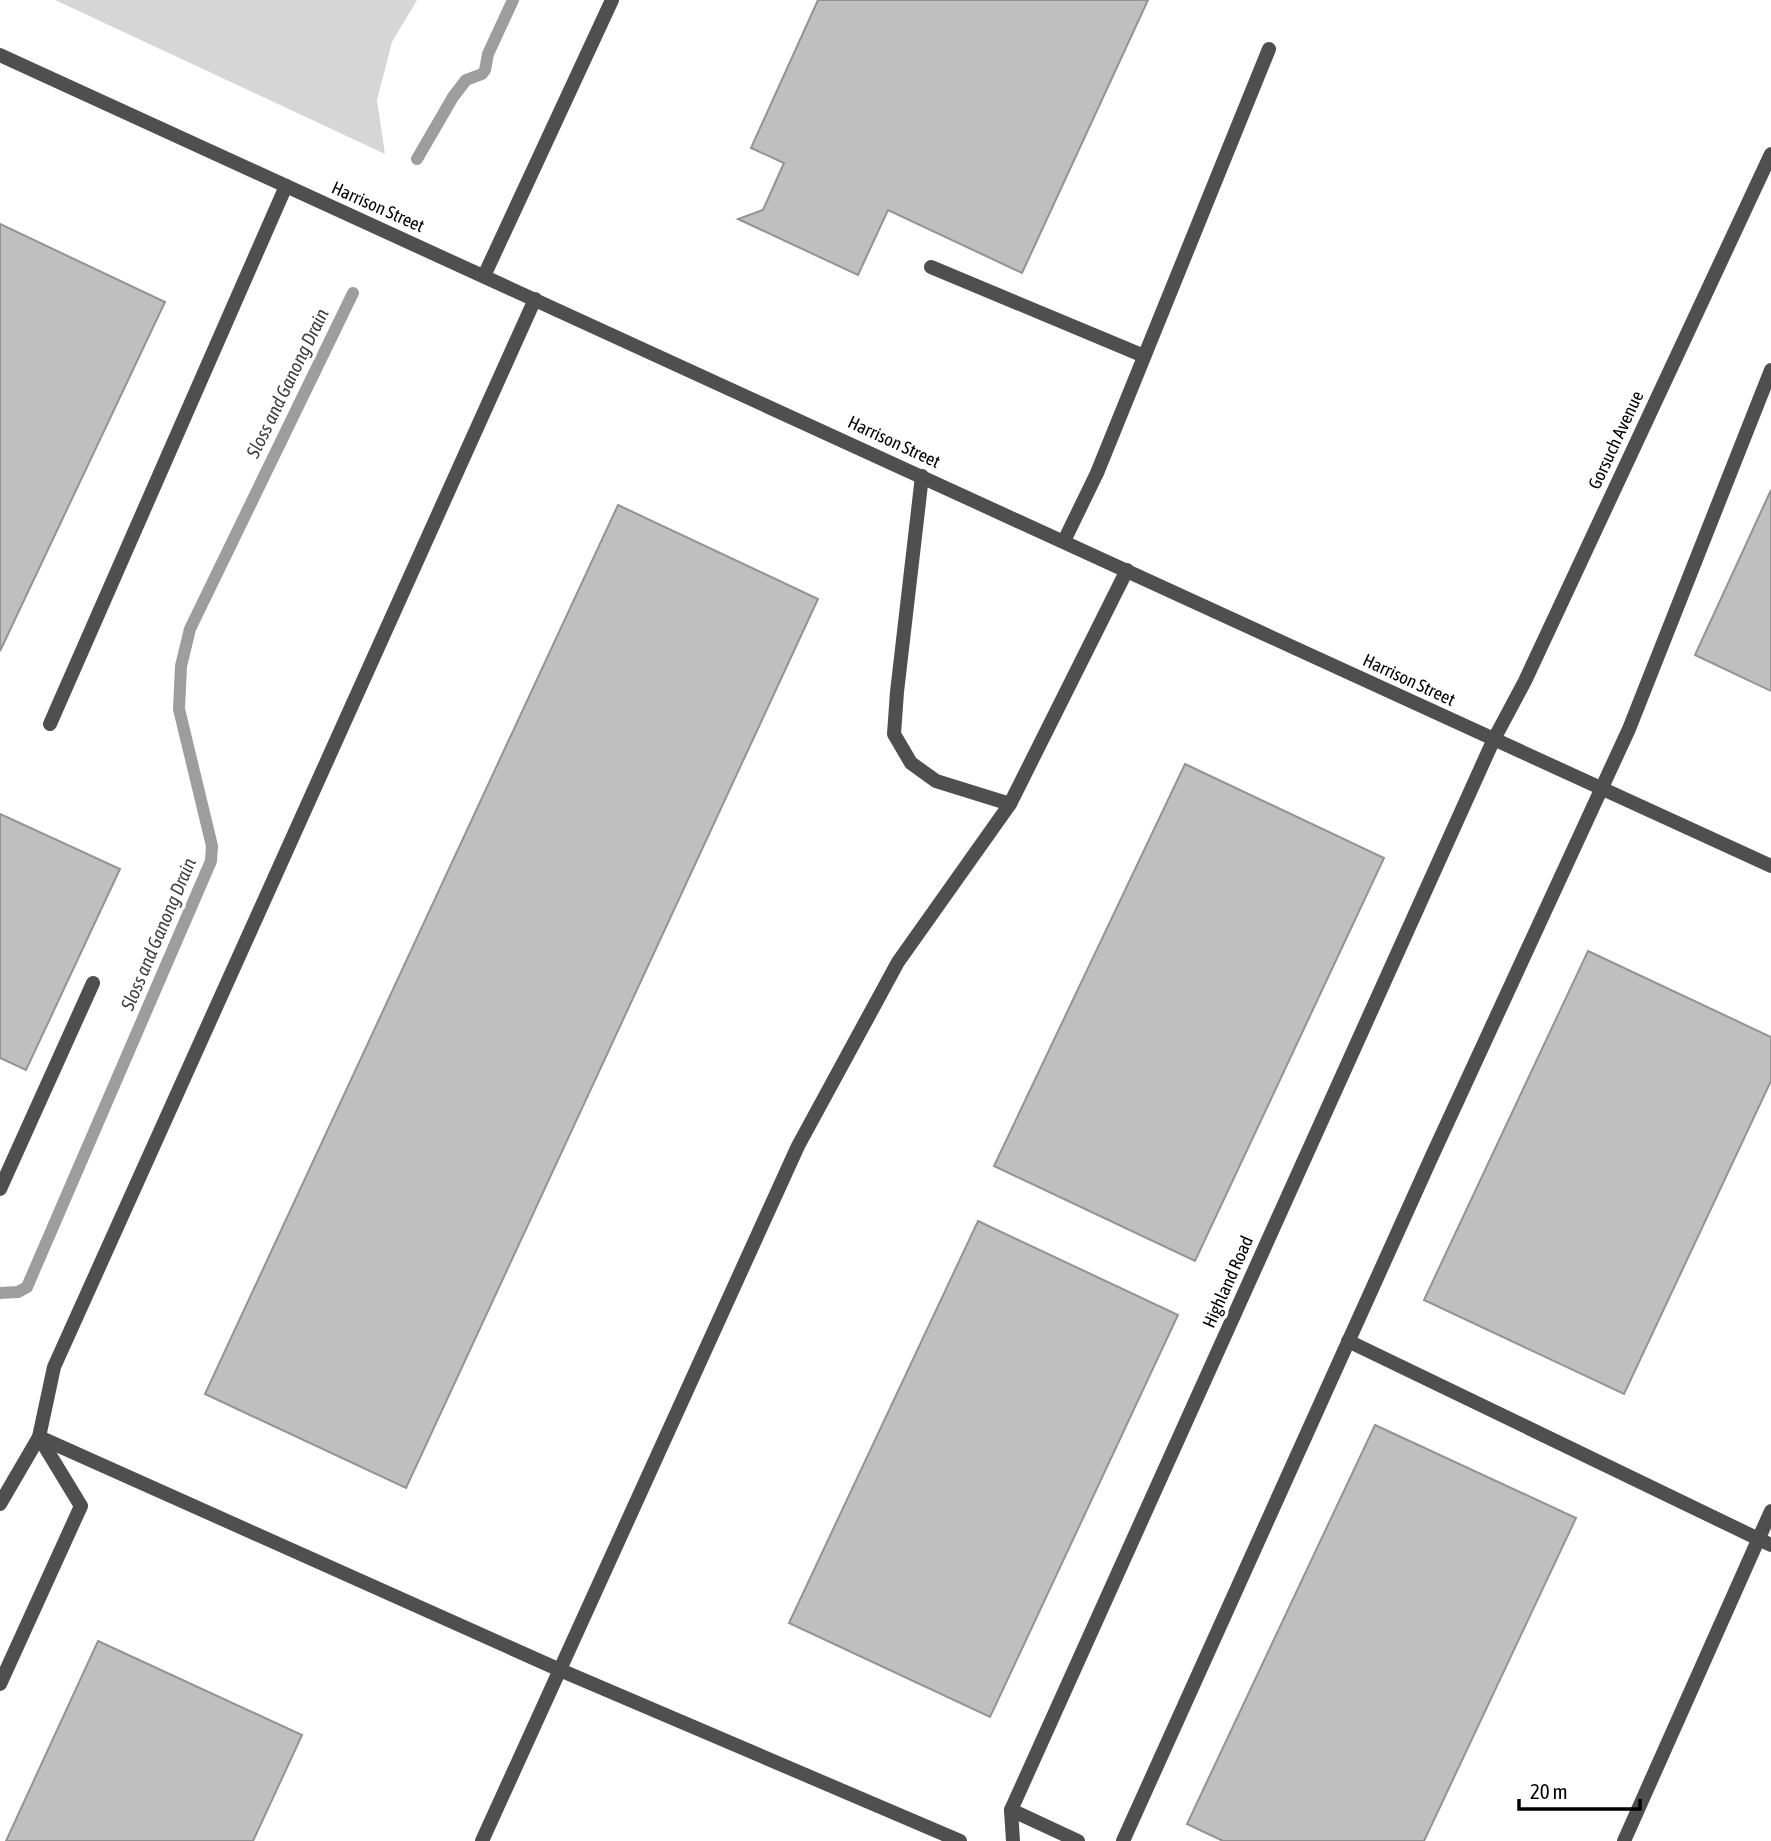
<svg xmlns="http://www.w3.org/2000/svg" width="1771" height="1841" font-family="'Asap Condensed',sans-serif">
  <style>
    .green { fill: #d6d6d6 }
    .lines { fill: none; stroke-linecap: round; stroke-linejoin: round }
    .stream { stroke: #9d9d9d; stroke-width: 12 }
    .building { fill: #bfbfbf; stroke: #939393; stroke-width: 2 }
    .lane { stroke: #4f4f4f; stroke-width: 14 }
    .street { stroke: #4f4f4f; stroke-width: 14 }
    .labels { text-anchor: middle; stroke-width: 7; stroke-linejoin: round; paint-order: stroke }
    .street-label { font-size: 18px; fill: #000; stroke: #fff }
    .water-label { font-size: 19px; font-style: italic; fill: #3e3e3e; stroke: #fff }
  </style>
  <rect width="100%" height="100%" fill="#fff"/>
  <!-- green -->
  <path class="green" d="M 55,0 L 417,0 L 392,42 L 377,100 L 385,154 Z"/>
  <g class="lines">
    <!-- stream -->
    <g class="stream">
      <path d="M 417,159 L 453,97 L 466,80 L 482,74 L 485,70 L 488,54 L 513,0"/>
      <path d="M 0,1293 L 18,1292 L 27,1287 L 211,861 L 212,846 L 179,709 L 181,666 L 190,629 L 353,293"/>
    </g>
  </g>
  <!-- building -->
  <g class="building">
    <path d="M 818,0 L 1148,0 L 1022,273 L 888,210 L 858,275 L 738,219 L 763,210 L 784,163 L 751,148 Z"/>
    <path d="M 0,224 L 165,302 L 0,651 Z"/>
    <path d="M 1771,490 L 1771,691 L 1695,655 Z"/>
    <path d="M 618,505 L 818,599 L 406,1488 L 205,1394 Z"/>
    <path d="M 1185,764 L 1384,858 L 1195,1261 L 994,1166 Z"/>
    <path d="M 0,814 L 120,869 L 26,1070 L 0,1058 Z"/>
    <path d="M 1588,951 L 1771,1037 L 1771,1081 L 1624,1394 L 1424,1300 Z"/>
    <path d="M 978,1221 L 1178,1315 L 990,1717 L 789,1623 Z"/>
    <path d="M 1375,1425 L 1576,1518 L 1424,1841 L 1223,1841 L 1187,1824 Z"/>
    <path d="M 98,1641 L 302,1735 L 253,1841 L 6,1841 Z"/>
  </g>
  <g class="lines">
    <!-- lane -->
    <g class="lane">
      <path d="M 931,267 L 1144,356"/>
      <path d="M 484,276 L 612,0"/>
      <path d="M 922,476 L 897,692 L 894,734 L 911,763 L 936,781 L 1010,804"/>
      <path d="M 1064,541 L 1097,473 L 1269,49"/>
      <path d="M 50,724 L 286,186"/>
      <path d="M 0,1189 L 93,983"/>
      <path d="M 1348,1341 L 1771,1545"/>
      <path d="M 0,1504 L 39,1437 L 560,1670 L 960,1841"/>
      <path d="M 0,1684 L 81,1506 L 39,1437 L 54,1367 L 535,299"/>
      <path d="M 1011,1810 L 1078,1841"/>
      <path d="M 482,1841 L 798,1146 L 898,962 L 1010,804 L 1127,570"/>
      <path d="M 1123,1841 L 1432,1156 L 1629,729 L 1771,370"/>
      <path d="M 1624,1841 L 1771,1511"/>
    </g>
    <!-- street -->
    <g class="street">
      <path d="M 0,55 L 1771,866"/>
      <path d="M 1013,1841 L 1011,1810 L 1493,741 L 1525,681 L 1771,154"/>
    </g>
  </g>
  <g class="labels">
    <!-- street labels -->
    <g class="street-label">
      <text transform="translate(378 207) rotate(24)" y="6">Harrison Street</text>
      <text transform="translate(1616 440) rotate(-65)" y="6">Gorsuch Avenue</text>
      <text transform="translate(894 442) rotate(25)" y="6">Harrison Street</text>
      <text transform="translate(1409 680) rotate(25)" y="6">Harrison Street</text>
      <text transform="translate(1228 1282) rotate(-66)" y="6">Highland Road</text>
    </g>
    <!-- water labels -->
    <g class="water-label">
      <text transform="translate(287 383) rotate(-64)" y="7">Sloss and Ganong Drain</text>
      <text transform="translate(158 934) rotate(-67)" y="7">Sloss and Ganong Drain</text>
    </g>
  </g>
  <!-- scale -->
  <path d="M1519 1799v10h121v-10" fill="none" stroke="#000000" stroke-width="3.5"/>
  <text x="1530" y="1799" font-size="21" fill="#000000" stroke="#ffffff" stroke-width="5" paint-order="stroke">20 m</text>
</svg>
